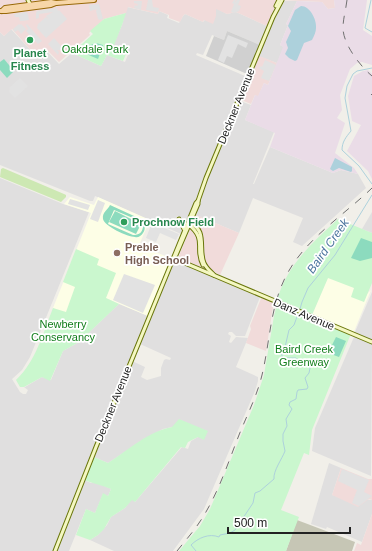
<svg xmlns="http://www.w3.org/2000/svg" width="372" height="551" font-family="Arial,sans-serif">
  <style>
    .residential { fill: #e0dfdf }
    .commercial { fill: #f1dbda }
    .industrial { fill: #eadce7 }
    .education { fill: #fdfee6 }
    .religious { fill: #d0d0d0 }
    .construction { fill: #c6c6b5 }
    .grass { fill: #cde8b3 }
    .park { fill: #caf7ce }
    .pitch { fill: #8cdbbe; fill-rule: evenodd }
    .parking { fill: #e2e2e2 }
    .water { fill: #add1dc }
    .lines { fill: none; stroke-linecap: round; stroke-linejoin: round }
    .stream { stroke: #add1dc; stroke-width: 1 }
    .secondary-casing { stroke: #6a770b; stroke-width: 5 }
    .primary-casing { stroke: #986908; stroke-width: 6 }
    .secondary { stroke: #f4f7c2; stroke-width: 3 }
    .primary { stroke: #f7d6a8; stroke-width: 4 }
    .rail { stroke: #707070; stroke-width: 1; stroke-dasharray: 8 8; stroke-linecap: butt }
    .leisure-dot { fill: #2e9e5b; stroke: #fff; stroke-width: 1.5 }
    .education-dot { fill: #8d6e63; stroke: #fff; stroke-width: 1.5 }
    .labels { text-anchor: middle; stroke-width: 3.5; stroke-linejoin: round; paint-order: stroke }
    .park-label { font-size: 11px; fill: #127e1c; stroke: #fff }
    .leisure-label { font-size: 11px; font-weight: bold; fill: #27864d; stroke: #fff }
    .street-label { font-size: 11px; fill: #222; stroke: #fff }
    .education-label { font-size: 11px; font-weight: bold; fill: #785e54; stroke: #fff; text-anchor: start }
    .water-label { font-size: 12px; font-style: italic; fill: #4c749e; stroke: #fff }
  </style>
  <rect width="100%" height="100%" fill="#f1efe9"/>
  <!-- residential -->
  <g class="residential">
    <path d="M 282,1 L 297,1 L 286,24 L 288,25 L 280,45 L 284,47 L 277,63 L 258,56 Z"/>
    <path d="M 127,7 L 158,14 L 159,11 L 168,15 L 167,18 L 179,23 L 183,16 L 185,14 L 203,22 L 216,8 L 227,14 L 236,12 L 267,26 L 260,45 L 227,31 L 224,40 L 212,35 L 203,55 L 197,53 L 196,55 L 245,76 L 246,78 L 188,218 L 186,220 L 177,216 L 176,219 L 179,220 L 183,230 L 181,234 L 95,196 L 93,201 L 90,201 L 0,165 L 0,32 L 4,36 L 11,29 L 36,56 L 45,49 L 59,64 L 72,53 L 101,66 L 107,55 L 125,62 L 128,55 L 112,48 L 122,25 Z"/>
    <path d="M 240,101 L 251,105 L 245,120 L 274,132 L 253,184 L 254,184 L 270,147 L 333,173 L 341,170 L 358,174 L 366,188 L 302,246 L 293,242 L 303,218 L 253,198 L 239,233 L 196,215 L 201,202 L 206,178 L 211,167 L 213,167 Z"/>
    <path d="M 0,178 L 63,204 L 89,212 L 30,357 L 22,370 L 12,379 L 20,392 L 23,394 L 26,394 L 28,390 L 24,387 L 25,387 L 42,377 L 51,380 L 63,351 L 79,342 L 119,304 L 148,316 L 54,551 L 0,551 Z"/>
    <path d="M 372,212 L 372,233 L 362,229 Z"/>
    <path d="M 174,261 L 260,297 L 245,336 L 236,336 L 232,332 L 229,332 L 228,334 L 231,336 L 229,342 L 231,343 L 236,337 L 248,338 L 236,367 L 258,377 L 258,381 L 255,391 L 204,509 L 173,551 L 114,551 L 90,540 L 98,535 L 107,525 L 111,517 L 125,508 L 132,499 L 135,502 L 182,447 L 188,449 L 191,441 L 198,437 L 172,427 L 163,429 L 146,438 L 108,463 L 94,457 L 132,361 L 145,367 L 141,377 L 147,380 L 161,376 L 161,368 L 164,360 L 166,359 L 170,360 L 171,358 L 140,344 Z"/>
    <path d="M 372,292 L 372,340 L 355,332 Z"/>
    <path d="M 354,337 L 372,344 L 371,476 L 312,451 L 315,428 Z"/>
    <path d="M 329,463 L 341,468 L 332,495 L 372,500 L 372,514 L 362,542 L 327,527 L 326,529 L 311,524 Z"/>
    <path d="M 84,480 L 91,483 L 96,482 L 111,489 L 108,496 L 103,494 L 95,513 L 86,509 L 69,551 L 57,551 Z"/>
  </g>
  <!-- commercial -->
  <g class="commercial">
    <path d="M 0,0 L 278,0 L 267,26 L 236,12 L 227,14 L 216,9 L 216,16 L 213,24 L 204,20 L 203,22 L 185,14 L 183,16 L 180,22 L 169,18 L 169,15 L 159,11 L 158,14 L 128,7 L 126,13 L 104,19 L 89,33 L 90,35 L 59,62 L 45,48 L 42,49 L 35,55 L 12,29 L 4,36 L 0,32 Z"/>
    <path d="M 280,0 L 334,0 L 335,8 L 328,9 L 322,2 Z"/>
    <path d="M 257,55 L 277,63 L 268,85 L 264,83 L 258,97 L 255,95 L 251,104 L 239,99 Z"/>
    <path d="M 196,215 L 239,233 L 220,275 L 216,273 L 204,271 L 178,258 Z"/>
    <path d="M 262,296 L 274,301 L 266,351 L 246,343 L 251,329 L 250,326 Z"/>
    <path d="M 341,468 L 368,479 L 372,479 L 372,500 L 369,499 L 358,507 L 332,495 Z"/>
    <path d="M 372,514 L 372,551 L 354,551 L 357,543 L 361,545 Z"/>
  </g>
  <!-- industrial -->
  <g class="industrial">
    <path d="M 334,0 L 367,0 L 363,30 L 372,36 L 372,65 L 362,62 L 357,63 L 350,69 L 340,95 L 342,110 L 337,118 L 345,123 L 335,153 L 354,168 L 358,174 L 341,170 L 333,173 L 270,147 L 275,133 L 245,120 L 255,95 L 258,96 L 264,83 L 268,85 L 283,47 L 280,45 L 288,25 L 286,24 L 297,1 L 322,2 L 328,9 L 335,8 Z"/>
    <path d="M 368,70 L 372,74 L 372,179 L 368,171 L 347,151 L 361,125 L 352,121 L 348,96 L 354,76 L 363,71 Z"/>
  </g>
  <!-- education -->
  <g class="education">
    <path d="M 70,197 L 94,205 L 98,197 L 150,220 L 139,245 L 170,258 L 171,259 L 148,316 L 89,291 L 83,305 L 65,313 L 53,308 L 91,213 L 64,204 Z"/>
    <path d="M 328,277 L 355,288 L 364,302 L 367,294 L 371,290 L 353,334 L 312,315 Z"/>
  </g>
  <!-- religious -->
  <path class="religious" d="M 227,31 L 260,45 L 247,74 L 206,56 L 214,36 L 224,40 Z"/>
  <!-- construction -->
  <path class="construction" d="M 297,520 L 355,542 L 352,551 L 286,551 Z"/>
  <!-- grass -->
  <path class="grass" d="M 3,168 L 64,194 L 66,195 L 66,197 L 61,202 L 0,177 L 1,169 Z"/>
  <!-- park -->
  <g class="park">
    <path d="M 126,13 L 122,25 L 113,48 L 126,54 L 123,61 L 107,55 L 101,66 L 72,53 L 93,34 L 90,31 L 104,19 Z"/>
    <path d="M 338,219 L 372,233 L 372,283 L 364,302 L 351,297 L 354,288 L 328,278 L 312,315 L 277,301 C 286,266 312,243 338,219 Z"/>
    <path d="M 76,249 L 99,259 L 97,265 L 116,273 L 106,298 L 119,304 L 79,342 L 63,351 L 50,381 L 42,377 L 24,387 L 20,387 L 16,380 C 36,361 43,333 53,308 L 66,312 L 75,287 L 63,282 Z"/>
    <path d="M 277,304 L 350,335 L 350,336 L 312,430 L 309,455 L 304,453 L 281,510 L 299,517 L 286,551 L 179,551 L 200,526 L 210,509 L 254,405 L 264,375 L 274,316 Z"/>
    <path d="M 179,419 L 208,431 L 204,440 L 198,437 L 188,442 L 185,448 L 181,447 L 135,502 L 132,500 L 125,508 L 111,517 L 104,529 L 98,535 L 90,540 L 76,535 L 86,509 L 95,513 L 103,493 L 108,496 L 111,489 C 102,485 94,484 84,480 L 94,457 L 108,463 C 128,450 149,431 172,427 Z"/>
  </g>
  <!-- pitch -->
  <g class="pitch">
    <path d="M 96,43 L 103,45 L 98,59 L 84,53 L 88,46 Z"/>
    <path d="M 4,59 L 14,71 L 7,78 L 0,70 L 0,62 Z"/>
    <path d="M 110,205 L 145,221 C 144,225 146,229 143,233 C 141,236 138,238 135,237 C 128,237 104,226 103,219 C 102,212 108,210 110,205 ZM 114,210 L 140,221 L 143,227 C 142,233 139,235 133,235 L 108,224 Z"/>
    <path d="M 115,211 L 141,224 L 136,234 L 109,222 Z"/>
    <path d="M 361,238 L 372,242 L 372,258 L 360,261 L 351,258 Z"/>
    <path d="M 336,337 L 346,341 L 339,357 L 328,353 Z"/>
  </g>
  <!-- parking -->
  <g class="parking">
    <path d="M 148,0 L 152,0 L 153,7 L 159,8 L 158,12 L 146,10 Z"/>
    <path d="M 234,0 L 236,0 L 235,3 L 237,0 L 240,0 L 238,5 L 241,6 L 239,11 L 234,13 L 231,12 L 234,4 L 232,3 Z"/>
    <path d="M 134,1 L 142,1 L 141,10 L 134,8 L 135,5 L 137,6 L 138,4 L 134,3 Z"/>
    <path d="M 99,4 L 103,19 L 100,20 L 98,19 L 96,11 L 97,9 L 90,11 L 89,5 Z"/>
    <path d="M 57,8 L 58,11 L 59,10 L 67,19 L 46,38 L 37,28 L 38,24 L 46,17 L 49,20 L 46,16 L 53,12 L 39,14 L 39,18 L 36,19 L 36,13 L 37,11 Z"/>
    <path d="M 26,12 L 28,14 L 29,20 L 23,21 L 20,21 L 19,17 L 15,17 L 14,14 Z"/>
    <path d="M 19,24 L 20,25 L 21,24 L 26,29 L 21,34 L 18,30 L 15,32 L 13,29 Z"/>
    <path d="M 27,24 L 42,41 L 38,44 L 26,31 L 28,29 L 26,25 Z"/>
    <path d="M 228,35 L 248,43 L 246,48 L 238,44 L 232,58 L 227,56 L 224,63 L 218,60 Z"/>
    <path d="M 54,38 L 62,47 L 61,50 L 57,50 L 59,52 L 58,55 L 48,44 Z"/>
    <path d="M 265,60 L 276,65 L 269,81 L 261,78 L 264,71 L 259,68 L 261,66 L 262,67 Z"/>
    <path d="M 20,78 L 28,86 L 15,98 L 9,92 L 10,87 Z"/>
    <path d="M 70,199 L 90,205 L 88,210 L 68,204 Z"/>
    <path d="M 98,200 L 105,203 L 98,222 L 90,219 Z"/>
    <path d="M 152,223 L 179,234 L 176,240 L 160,233 L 156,242 L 146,238 Z"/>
    <path d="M 124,274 L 155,285 L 143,313 L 113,300 Z"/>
    <path d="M 342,469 L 369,480 L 364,492 L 372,496 L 359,506 L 352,503 L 357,490 L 338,481 Z"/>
  </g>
  <!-- water -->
  <g class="water">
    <path d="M 301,6 C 310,6 317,20 316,28 C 316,32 314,36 312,40 L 304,43 L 297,60 L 295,61 L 289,58 L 285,54 L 288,48 L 286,42 L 291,31 L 288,26 L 295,10 Z"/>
    <path d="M 335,158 L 352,167 L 352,171 L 351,172 L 339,168 L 333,171 L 330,169 Z"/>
  </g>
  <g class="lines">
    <!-- stream -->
    <g class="stream">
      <path d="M 371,0 L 365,28 L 372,32"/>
      <path d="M 372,68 L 357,71 L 353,74 L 347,86 L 345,98 L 351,131 C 346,137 342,142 342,150 L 359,166 L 372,184"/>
      <path d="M 300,309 L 302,302 L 308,288 L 335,255 L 372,195"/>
      <path d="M 196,551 L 191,545 C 198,538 209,533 219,537 L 220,535 L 230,533 L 235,530 L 253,503 L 255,493 L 260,491 L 274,479 C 273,471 282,459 285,451 L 283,441 L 283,434 L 287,426 L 286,419 L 292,409 L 289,405 L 290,402 L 296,399 L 297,392 L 298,390 L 307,389 L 308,387 L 305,378 L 309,373 L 310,368 C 306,363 300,364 296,358 L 287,358 L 283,359 L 281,352 L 285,347 L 289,330 L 294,325 L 298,314"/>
    </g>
    <!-- secondary casing -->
    <g class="secondary-casing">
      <g id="secondary">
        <path d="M 28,0 L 31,6"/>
        <path d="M 276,6 L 279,0"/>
        <path d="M 179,219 L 184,229"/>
        <path d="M 189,223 C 208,229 198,249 204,263 C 206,268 210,271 214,275"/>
        <path d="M 188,224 C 208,240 194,248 203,265"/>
        <path d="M 176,255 L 198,204 L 198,201 L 206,178 L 273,17 L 282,0"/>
        <path d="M 173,258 L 372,342"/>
        <path d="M 55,551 L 96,447 L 196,203 L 198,201"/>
      </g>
    </g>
    <!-- primary casing -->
    <g class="primary-casing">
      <g id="primary">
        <path d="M 1,11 L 6,11 L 51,5 L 56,3"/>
        <path d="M 2,11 L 5,8 L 51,2 L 56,3 L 94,0"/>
      </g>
    </g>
    <!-- secondary -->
    <use href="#secondary" class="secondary"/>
    <!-- primary -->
    <use href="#primary" class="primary"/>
    <!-- rail -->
    <g class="rail">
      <path d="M 347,0 C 346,9 343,19 343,28 C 343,44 360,66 372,76"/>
      <path d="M 371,94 L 372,95"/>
      <path d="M 177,551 C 185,541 194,531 201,520 C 218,494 228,463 239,435 C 247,415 257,396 262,375 C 270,342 270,307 286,276 C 305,239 343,216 372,188"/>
    </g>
  </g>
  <!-- markers -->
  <g class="leisure-dot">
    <circle cx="30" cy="40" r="4"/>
    <circle cx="124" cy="222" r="4"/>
  </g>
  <circle class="education-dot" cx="117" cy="253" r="4"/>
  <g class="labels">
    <!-- park labels -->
    <g class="park-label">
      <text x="95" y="53">Oakdale Park</text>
      <text x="63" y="328">Newberry<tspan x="63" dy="13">Conservancy</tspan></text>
      <text x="304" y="353">Baird Creek<tspan x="304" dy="13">Greenway</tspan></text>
    </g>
    <!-- leisure labels -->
    <g class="leisure-label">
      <text x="30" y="57">Planet<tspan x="30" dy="13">Fitness</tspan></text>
      <text x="132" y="226" text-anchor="start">Prochnow Field</text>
    </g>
    <!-- street labels -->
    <g class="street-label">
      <text transform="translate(236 106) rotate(-68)" y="4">Deckner Avenue</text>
      <text transform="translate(304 314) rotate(23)" y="4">Danz Avenue</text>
      <text transform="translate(113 404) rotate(-68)" y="4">Deckner Avenue</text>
    </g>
    <!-- education labels -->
    <g class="education-label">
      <text x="125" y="251">Preble<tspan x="125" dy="13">High School</tspan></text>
    </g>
    <!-- water labels -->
    <g class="water-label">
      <text transform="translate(328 246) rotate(-55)" y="4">Baird Creek</text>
    </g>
  </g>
  <!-- scale -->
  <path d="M228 527v6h122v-6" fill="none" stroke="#222222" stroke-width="2"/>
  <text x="234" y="527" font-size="12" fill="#222222" stroke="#ffffff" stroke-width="3" paint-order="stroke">500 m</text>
</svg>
